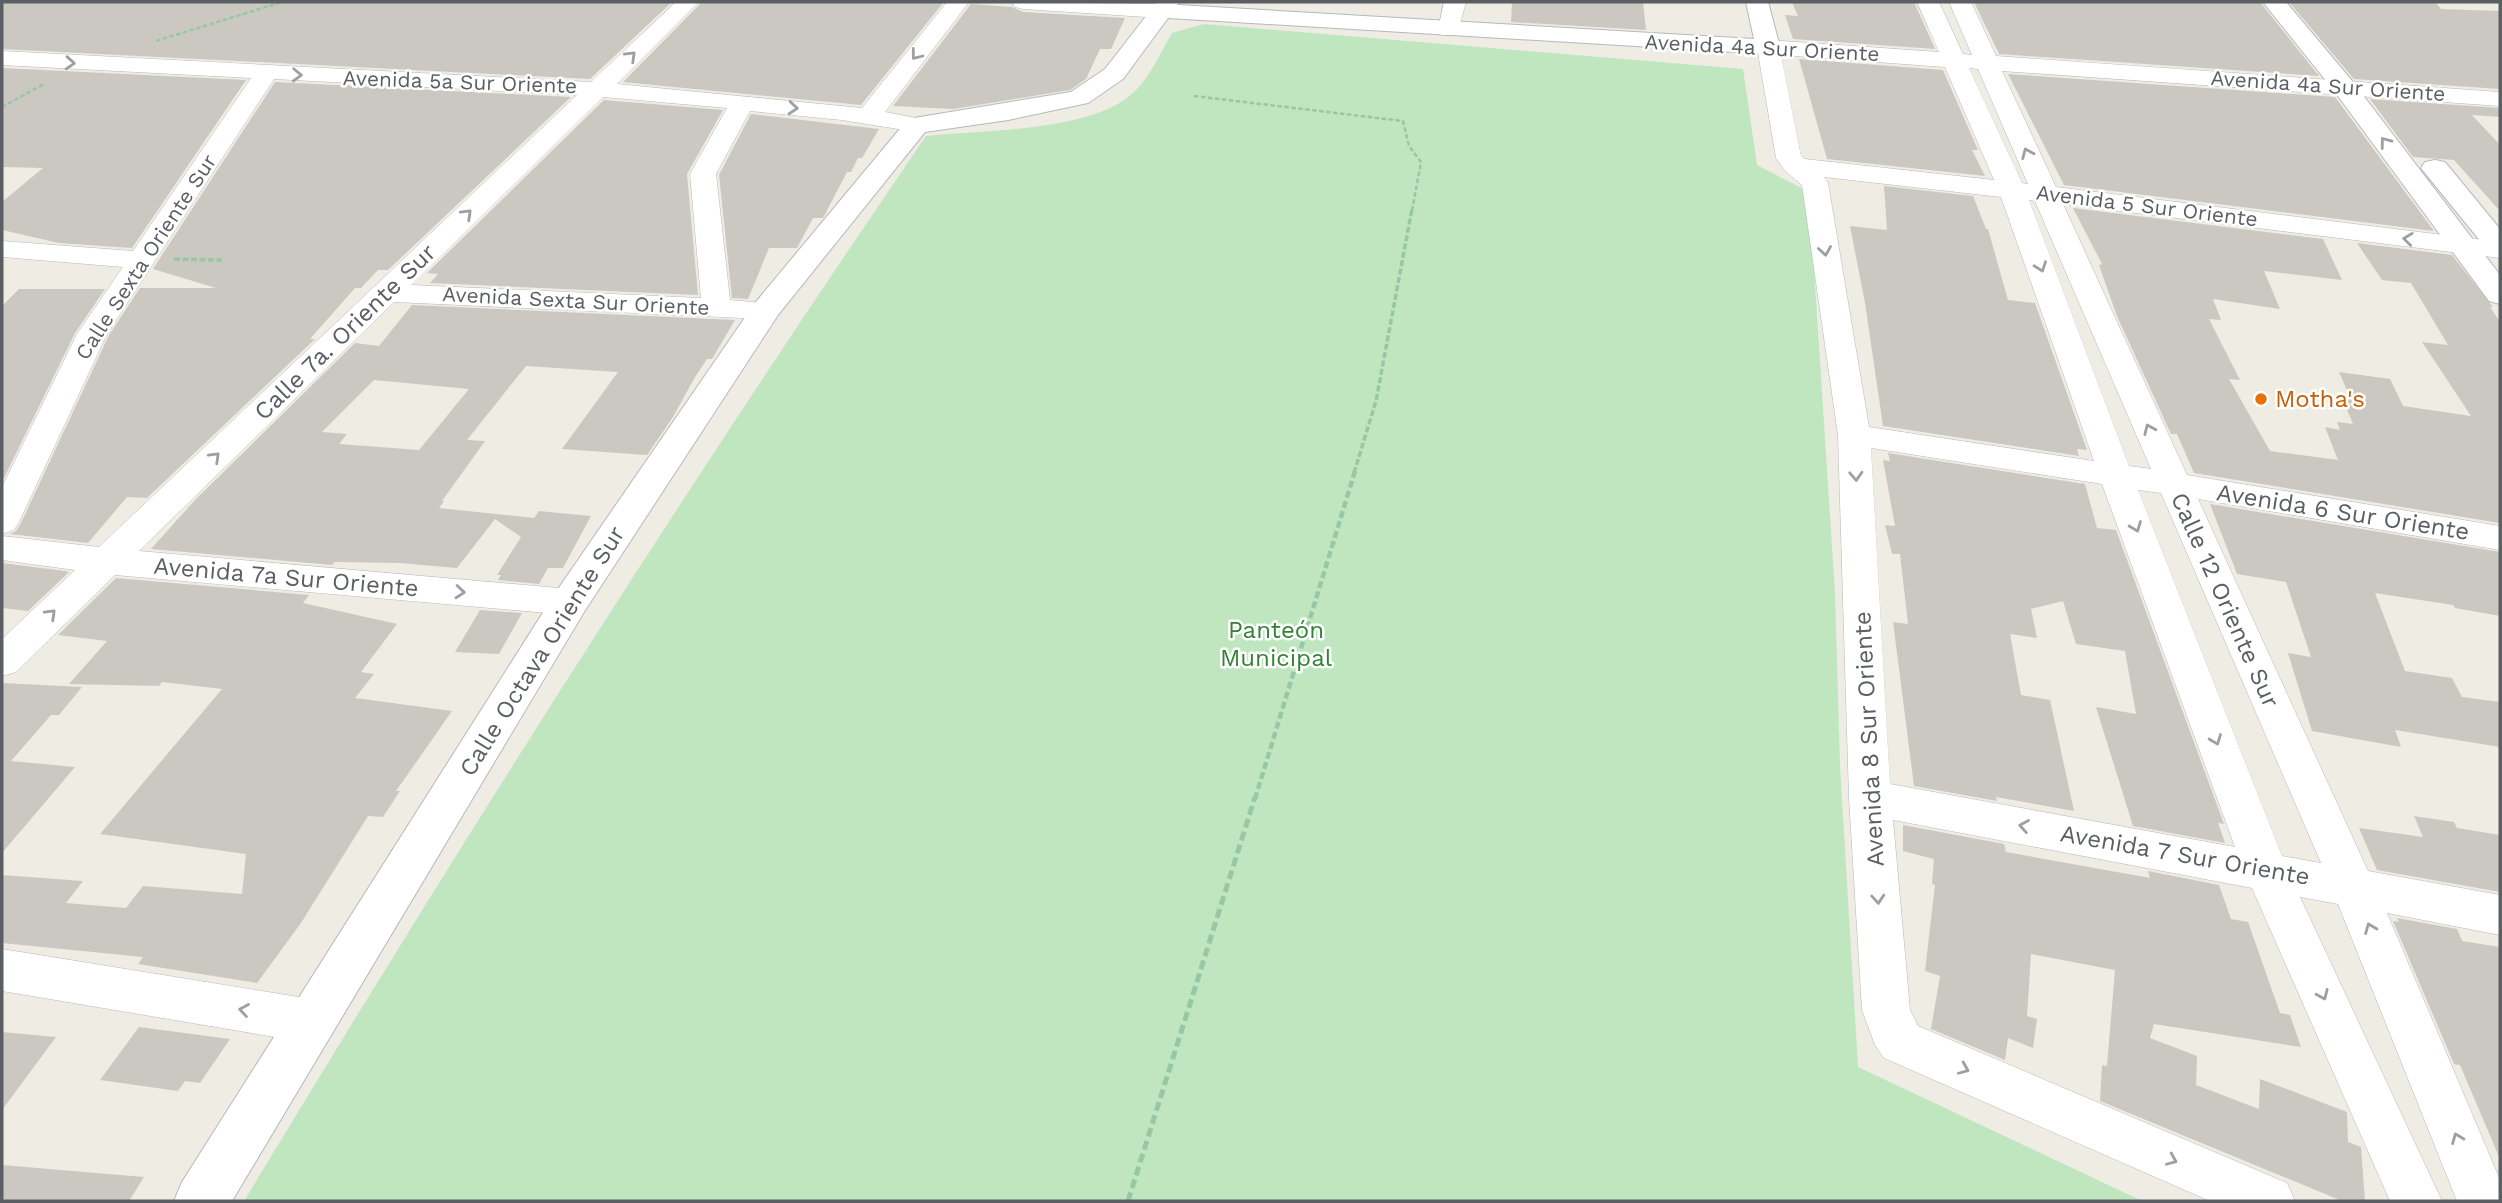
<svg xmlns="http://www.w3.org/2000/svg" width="2502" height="1203" font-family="'Work Sans',sans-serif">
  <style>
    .green { fill: #bfe6bf }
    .building { fill: #cbc8c2; fill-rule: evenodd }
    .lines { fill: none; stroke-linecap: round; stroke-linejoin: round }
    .minor-casing { stroke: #b5b9bd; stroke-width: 1 }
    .tertiary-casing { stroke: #b5b9bd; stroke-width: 2 }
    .path-far3 { stroke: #98c7a5; stroke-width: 2.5; stroke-dasharray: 4.5 2.5; stroke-linecap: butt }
    .path-far2 { stroke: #98c7a5; stroke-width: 3.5; stroke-dasharray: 6 2.5; stroke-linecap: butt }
    .path-far1 { stroke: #98c7a5; stroke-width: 4.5; stroke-dasharray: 7 3.5; stroke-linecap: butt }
    .path { stroke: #98c7a5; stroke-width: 5; stroke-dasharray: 9 4.5; stroke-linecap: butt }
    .minor { fill: #fff; fill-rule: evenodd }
    .tertiary { fill: #fff; fill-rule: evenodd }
    .oneway { stroke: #9d9fa2 }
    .food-dot { fill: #e8710a; stroke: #fff; stroke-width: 2.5 }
    .labels { text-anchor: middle; stroke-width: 5; stroke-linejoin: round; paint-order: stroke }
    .far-street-label { font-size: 21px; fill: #5b5f64; stroke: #fff }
    .street-label { font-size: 24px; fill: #5b5f64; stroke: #fff }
    .food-label { font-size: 24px; fill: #c56008; stroke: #fff; text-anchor: start }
    .park-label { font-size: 24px; fill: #338337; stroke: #fff }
  </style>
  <rect width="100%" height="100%" fill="#eeece3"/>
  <!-- green -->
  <path class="green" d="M 1204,24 L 1743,69 L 1757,165 L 1809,192 L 1835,593 L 1840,766 L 1858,1067 L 2142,1201 L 244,1201 C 462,840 688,484 926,136 C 982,130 1093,132 1134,92 C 1151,76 1160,53 1172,33 Z"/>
  <!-- building -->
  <g class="building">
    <path d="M 2,2 L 672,2 L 590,79 L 2,49 Z"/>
    <path d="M 702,2 L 931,2 L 943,3 L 861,105 L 623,82 Z"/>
    <path d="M 1512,2 L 1643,2 L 1646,30 L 1511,22 Z"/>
    <path d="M 1792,2 L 1914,2 L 1935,49 L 1793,39 L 1785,15 L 1798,16 Z"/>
    <path d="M 1974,2 L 2260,2 L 2319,76 L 1999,54 Z"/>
    <path d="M 2289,2 L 2402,2 L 2436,3 L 2441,9 L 2500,11 L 2500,89 L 2354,79 Z"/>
    <path d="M 971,4 L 1012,7 L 1023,12 L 1125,18 L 1111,49 L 1100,49 L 1086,79 L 1070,90 L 953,109 L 893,106 Z"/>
    <path d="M 1799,59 L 1943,70 L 1978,150 L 1972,150 L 1985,176 L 1827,159 Z"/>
    <path d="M 2,68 L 246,80 L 132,248 L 59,243 L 2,230 L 2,202 L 43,168 L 2,167 Z"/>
    <path d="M 2008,74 L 2335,97 L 2434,231 L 2064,185 Z"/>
    <path d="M 275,82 L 571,97 L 388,270 L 378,270 L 361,288 L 355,288 L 310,339 L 315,339 L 147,498 L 127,497 L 88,543 L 10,534 L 16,531 L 21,523 L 109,335 L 140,288 L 216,288 L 153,269 Z"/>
    <path d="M 2370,99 L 2500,108 L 2500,117 L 2472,115 L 2500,145 L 2500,211 L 2454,160 L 2413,157 Z"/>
    <path d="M 604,100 L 723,110 L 687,174 L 698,295 L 430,283 L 438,274 L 427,273 Z"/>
    <path d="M 751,114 L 879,129 L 862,158 L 858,158 L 851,172 L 847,172 L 823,218 L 813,218 L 797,248 L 769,248 L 748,299 L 732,298 L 719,175 Z"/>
    <path d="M 1884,186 L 1973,196 L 1986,229 L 1988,229 L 2008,300 L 2035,303 L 2087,450 L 2077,449 L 2079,456 L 1883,426 L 1865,303 L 1850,226 L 1887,230 Z"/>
    <path d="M 2073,208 L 2323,239 L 2342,280 L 2264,271 L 2280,309 L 2213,299 L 2221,320 L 2209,319 L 2240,380 L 2229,379 L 2270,451 L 2338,460 L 2325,427 L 2340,430 L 2337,422 L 2353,424 L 2341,395 L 2350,397 L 2339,372 L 2390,379 L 2403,406 L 2471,416 L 2422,342 L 2448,345 L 2411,283 L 2382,280 L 2357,243 L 2452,255 L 2493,307 L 2490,307 L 2500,322 L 2500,523 L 2194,473 L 2177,434 L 2171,434 L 2117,316 L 2099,265 L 2102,264 Z"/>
    <path d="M 19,289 L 105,289 L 75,333 L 2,482 L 2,306 Z"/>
    <path d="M 412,305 L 735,320 L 712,359 L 707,359 L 695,377 L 673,417 L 647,455 L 562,449 L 618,372 L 526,366 L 467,440 L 485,441 L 442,501 L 444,501 L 439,508 L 534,518 L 539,511 L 591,516 L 563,568 L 548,568 L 539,584 L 498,580 L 501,575 L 497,575 L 521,537 L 495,519 L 457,568 L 399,563 L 335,562 L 332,565 L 151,549 L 196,499 L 355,343 L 379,346 ZM 374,380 L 469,389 L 419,450 L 339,444 L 347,434 L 322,432 Z"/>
    <path d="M 1888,453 L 2085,484 L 2097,528 L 2116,530 L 2224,824 L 2218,823 L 2225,843 L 2133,826 L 2096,707 L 2136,714 L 2125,651 L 2076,644 L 2063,601 L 2031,609 L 2037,638 L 2010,634 L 2021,695 L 2050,700 L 2074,811 L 1996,797 L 1997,801 L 1914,786 L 1893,622 L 1908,624 L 1900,554 L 1892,554 L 1885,525 L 1895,526 L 1883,460 L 1890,461 Z"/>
    <path d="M 2210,504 L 2500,552 L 2500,616 L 2455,608 L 2453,605 L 2375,593 L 2405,671 L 2452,678 L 2462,697 L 2500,702 L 2500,747 L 2395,730 L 2401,747 L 2312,731 L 2288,653 L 2311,657 L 2286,582 L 2237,574 Z"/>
    <path d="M 2,563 L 65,571 L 69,572 L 28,611 L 2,608 Z"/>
    <path d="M 116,578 L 309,595 L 303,603 L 397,624 L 361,672 L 374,674 L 355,698 L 452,711 L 396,791 L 400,791 L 383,817 L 368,816 L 301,923 L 257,983 L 138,964 L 143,957 L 2,943 L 2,875 L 83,881 L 66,903 L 126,908 L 143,886 L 242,894 L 246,854 L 100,834 L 222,689 L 162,682 L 159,686 L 69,684 L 107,641 L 58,635 Z"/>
    <path d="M 480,610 L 522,613 L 499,654 L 455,652 Z"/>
    <path d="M 2,683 L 82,687 L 59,715 L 51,715 L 11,761 L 75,767 L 2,853 Z"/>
    <path d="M 2414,816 L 2454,822 L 2457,828 L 2500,835 L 2500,892 L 2377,870 L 2359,828 L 2423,837 Z"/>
    <path d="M 1903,825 L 2004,844 L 2006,852 L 2150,878 L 2148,871 L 2219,885 L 2231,919 L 2248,922 L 2280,1013 L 2290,1015 L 2301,1047 L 2154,1024 L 2150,1038 L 2197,1056 L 2196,1085 L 2259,1109 L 2260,1079 L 2347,1112 L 2348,1142 L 2361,1147 L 2365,1201 L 2342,1201 L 2100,1101 L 2102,1065 L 2107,1066 L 2115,970 L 2031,954 L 2027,1016 L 2037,1019 L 2033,1048 L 2008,1038 L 2005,1060 L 1931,1029 L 1940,976 L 1925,971 L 1935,885 L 1932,884 L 1934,859 L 1903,851 Z"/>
    <path d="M 2397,918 L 2457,929 L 2462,941 L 2500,947 L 2500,1159 L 2460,1065 L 2454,1064 L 2393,921 L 2399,922 Z"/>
    <path d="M 139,1027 L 230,1039 L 200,1083 L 185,1081 L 178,1091 L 100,1080 Z"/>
    <path d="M 2,1032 L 56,1037 L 2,1110 Z"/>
    <path d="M 2,1165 L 144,1177 L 129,1201 L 2,1201 Z"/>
  </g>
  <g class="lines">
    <!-- minor casing -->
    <g class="minor-casing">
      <g id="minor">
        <path d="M 676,2 L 699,2 L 617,84 L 862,108 L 947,2 L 969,2 L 885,112 L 926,120 L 929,125 L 926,130 L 917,132 L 842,120 L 750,111 L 716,174 L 730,300 L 776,304 L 781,310 L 776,316 L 766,319 L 394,302 L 139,551 L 570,589 L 583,592 L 588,602 L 583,612 L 570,615 L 115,575 L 16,672 L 2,676 L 2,639 L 75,570 L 2,560 L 2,536 L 99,547 L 577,95 L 274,79 L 107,334 L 19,522 L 14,530 L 2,534 L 2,487 L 77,334 L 123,267 L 2,257 L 2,241 L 133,251 L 251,78 L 2,65 L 2,51 L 591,82 ZM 603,97 L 727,108 L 690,174 L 701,298 L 411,285 Z"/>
        <path d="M 1012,2 L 1156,4 L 1157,2 L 1179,2 L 1170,16 L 1162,18 L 1023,9 L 1015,7 Z"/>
        <path d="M 1444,2 L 1466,2 L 1457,35 L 1441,35 L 1438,30 Z"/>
        <path d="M 1917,2 L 1939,2 L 1963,54 L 1972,55 L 1949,2 L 1971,2 L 1996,56 L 2500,92 L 2500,106 L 2002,71 L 2056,187 L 2500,242 L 2500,258 L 2063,204 L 2187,475 L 2500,526 L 2500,550 L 2198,499 L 2368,871 L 2500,895 L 2500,935 L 2387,913 L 2500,1180 L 2500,1201 L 2457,1201 L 2338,904 L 2300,897 L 2442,1201 L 2390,1201 L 2252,888 L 1893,820 L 1910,1010 L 1918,1026 L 2287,1183 L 2295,1201 L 2210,1201 L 1884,1058 L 1875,1045 L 1862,1010 L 1849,798 L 1838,435 L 1802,185 L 1785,171 L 1776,158 L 1757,47 L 1760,42 L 1768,40 L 1939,52 ZM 1781,55 L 1945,67 L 1994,180 L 1805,159 L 1801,156 ZM 1969,68 L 1978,69 L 2028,184 L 2022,183 ZM 1824,177 L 2001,197 L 2094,461 L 1869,427 L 1828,183 ZM 2029,200 L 2035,201 L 2151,469 L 2129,466 ZM 1871,448 L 2102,484 L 2235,847 L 1890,784 ZM 2138,490 L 2161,493 L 2321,863 L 2282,856 Z"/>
        <path d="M 2,949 L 311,999 L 328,1005 L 335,1021 L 328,1037 L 311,1043 L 2,991 Z"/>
      </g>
    </g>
    <!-- tertiary casing -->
    <g class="tertiary-casing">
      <g id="tertiary">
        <path d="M 1746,2 L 1768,2 L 1780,47 L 1776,52 L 1768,54 L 1168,18 L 1123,79 L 1088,103 L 1008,120 L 925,132 L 778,315 L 584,612 L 232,1201 L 174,1201 L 182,1182 L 556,592 L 755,303 L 908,119 L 1071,92 L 1105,69 L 1154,6 L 1162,4 L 1754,39 Z"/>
        <path d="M 2263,2 L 2286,2 L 2353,82 L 2500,275 L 2500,304 L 2489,301 L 2335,92 Z"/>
        <path d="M 2435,160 L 2445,162 L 2500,229 L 2500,256 L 2490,253 L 2421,168 L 2425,162 Z"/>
      </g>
    </g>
    <!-- path-far3 -->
    <g class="path-far3">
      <path d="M 156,41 L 282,2"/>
      <path d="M 1194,96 L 1403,121 L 1409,146 L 1421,162 L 1412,211"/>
      <path d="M 2,107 L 44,84"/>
    </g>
    <!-- path-far2 -->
    <g class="path-far2">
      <path d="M 174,259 L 222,260"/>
      <path d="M 1354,473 L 1376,401 L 1412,209"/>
    </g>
    <!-- path-far1 -->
    <path class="path-far1" d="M 1255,799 L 1355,471"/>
    <!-- path -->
    <path class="path" d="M 1128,1201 L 1255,797"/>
    <!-- minor -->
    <use href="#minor" class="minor"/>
    <!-- tertiary -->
    <use href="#tertiary" class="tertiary"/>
  </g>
  <!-- one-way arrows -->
  <defs><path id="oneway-chevron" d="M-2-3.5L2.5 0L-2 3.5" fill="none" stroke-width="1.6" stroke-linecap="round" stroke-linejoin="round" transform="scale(1.75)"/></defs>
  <g class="oneway">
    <use href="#oneway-chevron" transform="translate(916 55) rotate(128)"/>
    <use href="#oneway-chevron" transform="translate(631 56) rotate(-44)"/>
    <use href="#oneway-chevron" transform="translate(70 63) rotate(4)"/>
    <use href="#oneway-chevron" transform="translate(297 75) rotate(2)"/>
    <use href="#oneway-chevron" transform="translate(793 108) rotate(5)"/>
    <use href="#oneway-chevron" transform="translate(2385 142) rotate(-127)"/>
    <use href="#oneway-chevron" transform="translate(2027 153) rotate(-113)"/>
    <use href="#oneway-chevron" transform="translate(467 214) rotate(-44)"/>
    <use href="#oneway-chevron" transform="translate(2408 239) rotate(-173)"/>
    <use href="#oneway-chevron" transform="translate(1825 251) rotate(81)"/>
    <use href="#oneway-chevron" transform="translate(2041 267) rotate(70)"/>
    <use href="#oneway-chevron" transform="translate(2149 429) rotate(-114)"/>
    <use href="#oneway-chevron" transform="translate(215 457) rotate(-44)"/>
    <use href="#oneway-chevron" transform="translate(1856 476) rotate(87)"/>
    <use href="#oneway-chevron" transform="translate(2136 527) rotate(69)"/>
    <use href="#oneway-chevron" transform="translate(460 592) rotate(5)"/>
    <use href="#oneway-chevron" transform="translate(51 614) rotate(-44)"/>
    <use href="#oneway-chevron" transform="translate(2216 740) rotate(69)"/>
    <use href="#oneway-chevron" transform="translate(2024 826) rotate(-170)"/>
    <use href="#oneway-chevron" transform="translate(1878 899) rotate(86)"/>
    <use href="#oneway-chevron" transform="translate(2370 928) rotate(-112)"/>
    <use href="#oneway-chevron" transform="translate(2323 995) rotate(66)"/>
    <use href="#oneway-chevron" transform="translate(244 1010) rotate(-171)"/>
    <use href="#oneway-chevron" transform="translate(1964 1069) rotate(23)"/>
    <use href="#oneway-chevron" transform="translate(2457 1138) rotate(-112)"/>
    <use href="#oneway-chevron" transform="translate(2172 1160) rotate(23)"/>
  </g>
  <!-- markers -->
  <circle class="food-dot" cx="2261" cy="399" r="7"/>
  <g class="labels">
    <!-- far-street labels -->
    <g class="far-street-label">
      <text transform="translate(1762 48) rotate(3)" y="7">Avenida 4a Sur Oriente</text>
      <text transform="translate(460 82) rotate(2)" y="7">Avenida 5a Sur Oriente</text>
      <text transform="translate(2328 86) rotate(4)" y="7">Avenida 4a Sur Oriente</text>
      <text transform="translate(2147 206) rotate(7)" y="7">Avenida 5 Sur Oriente</text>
      <text transform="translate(146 257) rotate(-57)" y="7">Calle Sexta Oriente Sur</text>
      <text transform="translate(576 301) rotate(3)" y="7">Avenida Sexta Sur Oriente</text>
    </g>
    <!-- street labels -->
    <g class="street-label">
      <text transform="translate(345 332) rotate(-44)" y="8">Calle 7a. Oriente Sur</text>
      <text transform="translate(2343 512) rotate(9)" y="8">Avenida 6 Sur Oriente</text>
      <text transform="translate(286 577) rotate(5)" y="8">Avenida 7a Sur Oriente</text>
      <text transform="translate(2225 600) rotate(66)" y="8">Calle 12 Oriente Sur</text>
      <text transform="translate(542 651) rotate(-58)" y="8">Calle Octava Oriente Sur</text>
      <text transform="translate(1869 739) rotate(-93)" y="8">Avenida 8 Sur Oriente</text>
      <text transform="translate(2185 855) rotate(10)" y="8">Avenida 7 Sur Oriente</text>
    </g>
    <!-- food labels -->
    <g class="food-label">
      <text x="2275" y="407">Motha's</text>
    </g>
    <!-- park labels -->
    <g class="park-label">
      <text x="1276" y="638">Panteón<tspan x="1276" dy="28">Municipal</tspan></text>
    </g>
  </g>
  <!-- border -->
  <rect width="2502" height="1203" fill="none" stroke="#5b5f64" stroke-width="7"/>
</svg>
